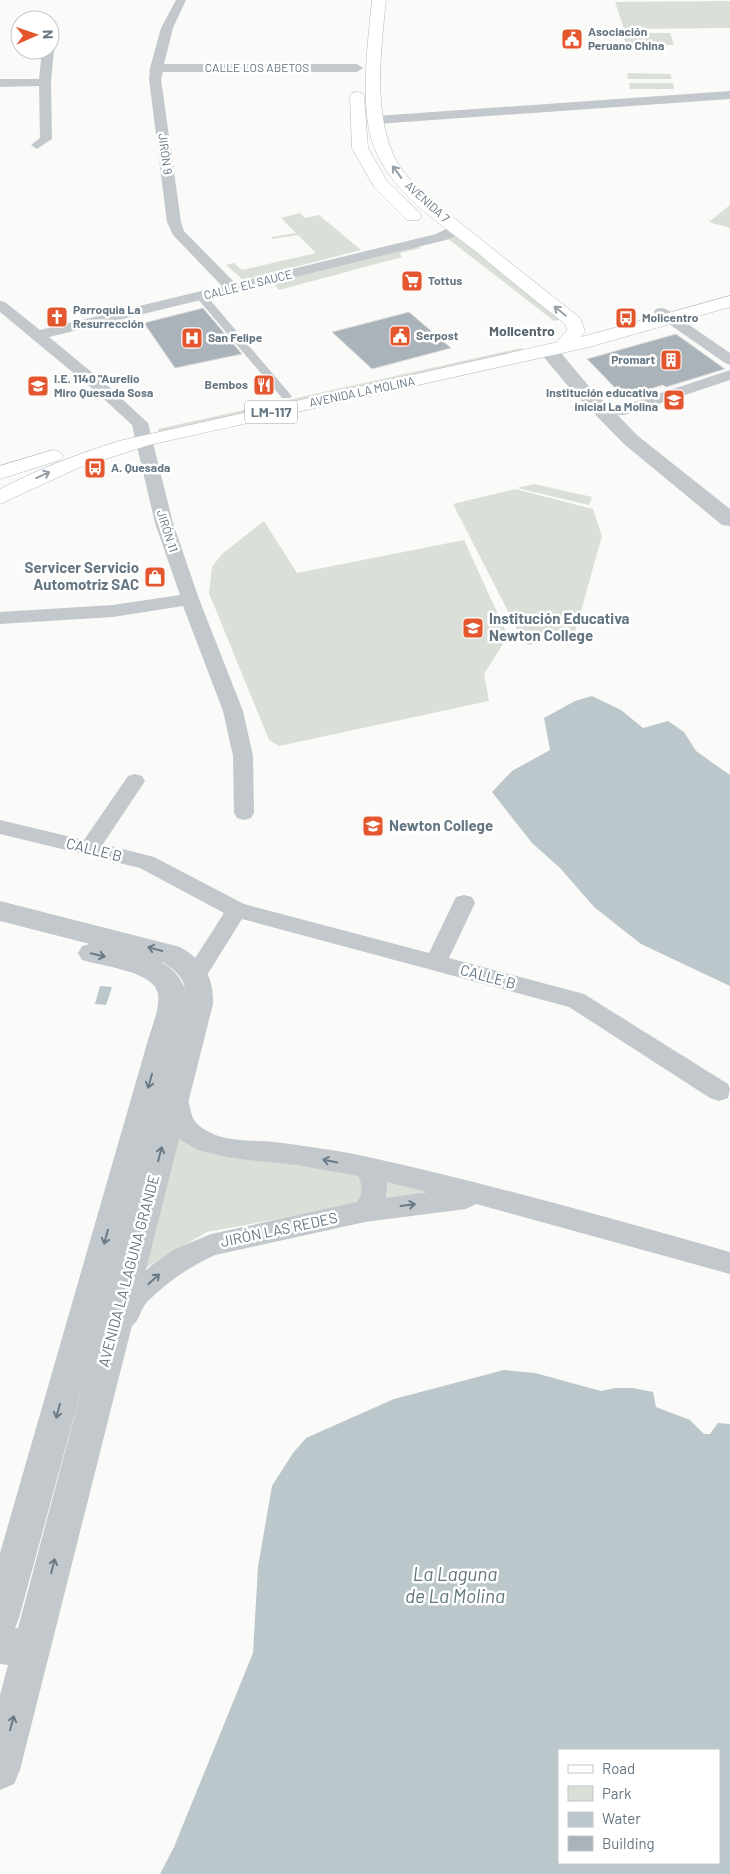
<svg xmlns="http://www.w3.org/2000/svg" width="730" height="1874" font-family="Barlow,sans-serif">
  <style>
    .green { fill: #dadfd7 }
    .water { fill: #bbc7cb; fill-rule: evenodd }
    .building { fill: #aab3b9; stroke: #dcdcda }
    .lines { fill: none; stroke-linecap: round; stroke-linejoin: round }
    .secondary-casing { stroke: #b3babf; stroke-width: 1 }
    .primary-casing { stroke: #b5babe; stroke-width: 1 }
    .pedestrian { fill: #c3c8cc; fill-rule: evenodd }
    .minor { fill: #c3c8cc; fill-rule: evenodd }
    .tertiary { fill: #c3c8cc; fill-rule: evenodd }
    .secondary { fill: #fff; fill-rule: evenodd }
    .primary { fill: #fff; fill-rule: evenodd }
    .oneway { stroke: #939fa8 }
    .oneway2 { stroke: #6a7a87 }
    .labels { text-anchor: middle; stroke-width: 5; stroke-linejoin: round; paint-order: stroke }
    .far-poi-label { font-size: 12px; font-weight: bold; fill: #657683; stroke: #fff; text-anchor: start }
    .far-street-label { font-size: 12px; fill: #657683; stroke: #fff }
    .far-neighbourhood-label { font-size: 14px; font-weight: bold; fill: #57646e; stroke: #fff }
    .shield { fill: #fff; stroke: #939fa8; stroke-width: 1 }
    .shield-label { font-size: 14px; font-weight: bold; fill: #657683 }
    .poi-label { font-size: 15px; font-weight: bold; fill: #657683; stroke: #fff; text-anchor: start }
    .street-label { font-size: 15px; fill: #657683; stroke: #fff }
    .near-water-label { font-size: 19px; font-style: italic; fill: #60757c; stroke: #fff }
  </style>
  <rect width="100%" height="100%" fill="#fafaf8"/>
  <!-- green -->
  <g class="green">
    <path d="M 730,1 L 730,28 L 624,29 L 615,2 Z"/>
    <path d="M 623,33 L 670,33 L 674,45 L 626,45 Z"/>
    <path d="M 627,73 L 670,74 L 672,79 L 628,79 Z"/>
    <path d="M 629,83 L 673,83 L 674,89 L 630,89 Z"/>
    <path d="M 730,205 L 730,228 L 709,222 Z"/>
    <path d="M 300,213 L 305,218 L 319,215 L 361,250 L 243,280 L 226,265 L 234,263 L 242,270 L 316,253 L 298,235 L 272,239 L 271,237 L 296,233 L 281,218 Z"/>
    <path d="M 456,233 L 563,319 L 554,321 L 447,238 Z"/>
    <path d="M 417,245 L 421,248 L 400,253 L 402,257 L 279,290 L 274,284 L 275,281 Z"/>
    <path d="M 521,348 L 526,352 L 159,432 L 158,429 Z"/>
    <path d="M 534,484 L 592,497 L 589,505 L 517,488 Z"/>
    <path d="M 515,489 L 593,509 L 602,536 L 574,636 L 528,645 L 518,631 L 453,504 Z"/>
    <path d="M 264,521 L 297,573 L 464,540 L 508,636 L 484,674 L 489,701 L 279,746 L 269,740 L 209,593 L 212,567 L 222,554 Z"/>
    <path d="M 178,1131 L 196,1144 L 230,1158 L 299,1162 L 435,1190 L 207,1232 L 144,1269 Z"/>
  </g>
  <!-- water -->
  <g class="water">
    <path d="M 592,696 L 621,710 L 643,728 L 668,721 L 684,732 L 696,751 L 730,775 L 730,986 L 641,944 L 594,907 L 560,868 L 532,843 L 492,792 L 512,771 L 550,750 L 544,718 L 575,701 Z"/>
    <path d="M 100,986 L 112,987 L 106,1005 L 95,1004 Z"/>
    <path d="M 504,1370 L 535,1373 L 601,1391 L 615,1388 L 633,1388 L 653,1392 L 656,1407 L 690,1420 L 704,1434 L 710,1434 L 718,1423 L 730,1424 L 730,1874 L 160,1874 L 174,1847 L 253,1653 L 258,1567 L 272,1486 L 293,1453 L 306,1438 L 394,1399 ZM 559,1750 L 719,1750 L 719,1863 L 559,1863 Z"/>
  </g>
  <!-- building -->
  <g class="building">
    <path d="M 203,308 L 242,354 L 175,368 L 144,323 Z"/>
    <path d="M 409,312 L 451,348 L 372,369 L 332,332 Z"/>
    <path d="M 676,334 L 725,369 L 666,387 L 663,385 L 624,397 L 587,359 Z"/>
  </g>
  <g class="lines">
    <!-- secondary casing -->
    <g class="secondary-casing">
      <g id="secondary">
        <path d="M 372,0 L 386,0 C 381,49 372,117 397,162 C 405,176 418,188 430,199 L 580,318 L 585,331 C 578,342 569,354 554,351 L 552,347 L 567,330 L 565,324 C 534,300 504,275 474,250 C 437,221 392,193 374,147 C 359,108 368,42 372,0 Z"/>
        <path d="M 357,92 L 362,93 L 364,96 L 368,148 L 387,181 L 419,212 L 421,216 L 419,220 L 407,220 L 374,187 L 352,148 L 350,96 L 352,93 Z"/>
      </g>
    </g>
    <!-- primary casing -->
    <g class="primary-casing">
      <g id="primary">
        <path d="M 730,296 L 730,307 L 589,347 L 149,445 L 78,468 L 0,504 L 0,489 C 38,469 78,454 119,441 L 585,336 Z"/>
        <path d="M 53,450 L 60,452 L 63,456 L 60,460 L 0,479 L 0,466 Z"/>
      </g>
    </g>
    <!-- pedestrian -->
    <path class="pedestrian" d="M 201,293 L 205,294 L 290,394 L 292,396 L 290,398 L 282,398 L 197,298 L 196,296 L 197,294 Z"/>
    <!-- minor -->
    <g class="minor">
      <path d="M 176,0 L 186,0 L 173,28 L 164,64 L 357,64 L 363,68 L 357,72 L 163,72 L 161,79 L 181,222 L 184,231 L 235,283 L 436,234 L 456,224 L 463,228 L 459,235 L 446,240 L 49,337 L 106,384 L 148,423 L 173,523 L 199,599 L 243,711 L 253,756 L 254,813 L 251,818 L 244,820 L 237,818 L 234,813 L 233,756 L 223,711 L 183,606 L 113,617 L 0,624 L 0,612 L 113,605 L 180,595 L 155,523 L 132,425 L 94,390 L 0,312 L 0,301 L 5,302 L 40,330 L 222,286 L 173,235 L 167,222 L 149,79 L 150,68 L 161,28 Z"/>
      <path d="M 50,47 L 54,50 L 51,82 L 52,139 L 37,149 L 31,145 L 40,138 L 39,86 L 0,87 L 0,79 L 39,79 L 42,50 L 50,50 Z"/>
      <path d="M 730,91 L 730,99 L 376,124 L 370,120 L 376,116 Z"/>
      <path d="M 661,308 L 666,309 L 730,353 L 730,365 L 725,363 L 656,315 L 654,312 L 656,309 Z"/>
      <path d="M 730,370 L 730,380 L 625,415 L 613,415 L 611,412 L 613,409 Z"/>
      <path d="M 135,774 L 142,776 L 145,781 L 103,844 L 154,857 L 244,904 L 429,953 L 456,897 L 464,895 L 472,897 L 475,903 L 449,958 L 584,994 L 728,1084 L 730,1089 L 728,1098 L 719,1101 L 710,1098 L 569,1007 L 242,919 L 204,980 L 196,982 L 188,980 L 185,974 L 224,913 L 140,868 L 0,834 L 0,820 L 84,840 L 128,776 Z"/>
      <path d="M 175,1088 L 184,1091 C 195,1112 185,1120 211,1133 C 229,1142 255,1140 274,1142 C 305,1146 337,1150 368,1157 C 490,1184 610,1218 730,1252 L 730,1274 L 476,1204 L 466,1209 L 365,1222 L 215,1255 C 189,1267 167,1282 147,1302 C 141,1309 139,1321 132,1326 C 126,1330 120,1328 113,1325 L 109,1317 L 126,1288 L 152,1265 L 175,1249 L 211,1234 L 357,1202 C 363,1194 363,1185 358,1176 L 297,1165 L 231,1158 L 198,1150 L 179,1139 L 169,1123 L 166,1116 L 163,1098 L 166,1091 ZM 387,1182 L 427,1192 L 386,1198 Z"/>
    </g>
    <!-- tertiary -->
    <g class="tertiary">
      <path d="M 549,345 L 556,347 L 587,384 L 638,436 L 730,509 L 730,526 L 722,525 L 624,444 L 573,392 L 542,355 L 540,351 L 542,347 Z"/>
      <path d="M 0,901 L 180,947 C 203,960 214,977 213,1004 L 20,1770 L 14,1784 L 0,1790 L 0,1695 L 8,1665 L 0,1664 L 0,1553 L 148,1040 C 152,1026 160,1009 158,994 C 155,971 100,966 82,960 L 78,953 L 82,946 L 90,944 L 0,921 ZM 161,962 L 162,962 C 173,969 183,975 185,989 C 180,976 173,969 161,962 ZM 86,1373 L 18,1628 L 15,1628 L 19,1618 Z"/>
    </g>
    <!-- secondary -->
    <use href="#secondary" class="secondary"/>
    <!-- primary -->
    <use href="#primary" class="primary"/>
  </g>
  <!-- one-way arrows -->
  <defs><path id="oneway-shaft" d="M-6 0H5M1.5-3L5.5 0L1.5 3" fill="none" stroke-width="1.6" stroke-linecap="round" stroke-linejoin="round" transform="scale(1.25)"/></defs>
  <g class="oneway">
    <use href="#oneway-shaft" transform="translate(397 172) rotate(-126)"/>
    <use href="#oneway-shaft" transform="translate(560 311) rotate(-141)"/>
    <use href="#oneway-shaft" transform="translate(43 475) rotate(-24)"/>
  </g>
  <g class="oneway2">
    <use href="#oneway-shaft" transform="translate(155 949) rotate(-165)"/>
    <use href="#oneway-shaft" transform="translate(98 955) rotate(14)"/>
    <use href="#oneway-shaft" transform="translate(150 1081) rotate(106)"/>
    <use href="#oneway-shaft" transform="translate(160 1154) rotate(-75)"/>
    <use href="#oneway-shaft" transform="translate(330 1161) rotate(-169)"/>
    <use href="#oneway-shaft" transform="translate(408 1205) rotate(-7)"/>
    <use href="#oneway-shaft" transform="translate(106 1237) rotate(106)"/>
    <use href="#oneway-shaft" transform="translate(154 1279) rotate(-42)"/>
    <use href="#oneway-shaft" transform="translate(58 1411) rotate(105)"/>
    <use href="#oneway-shaft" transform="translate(53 1566) rotate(-76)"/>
    <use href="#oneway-shaft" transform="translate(12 1723) rotate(-75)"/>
  </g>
  <!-- icons -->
  <defs>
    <g id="civic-square" transform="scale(1.125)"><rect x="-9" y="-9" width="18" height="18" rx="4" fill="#e4572e" stroke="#fff"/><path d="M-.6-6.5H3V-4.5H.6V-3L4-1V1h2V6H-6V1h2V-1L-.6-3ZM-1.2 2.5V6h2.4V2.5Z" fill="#fff"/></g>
    <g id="supermarket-square" transform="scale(1.125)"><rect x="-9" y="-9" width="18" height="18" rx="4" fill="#e4572e" stroke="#fff"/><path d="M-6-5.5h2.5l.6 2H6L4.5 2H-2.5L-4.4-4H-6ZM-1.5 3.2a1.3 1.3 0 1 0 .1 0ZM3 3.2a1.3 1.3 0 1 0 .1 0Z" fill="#fff"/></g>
    <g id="church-square" transform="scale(1.125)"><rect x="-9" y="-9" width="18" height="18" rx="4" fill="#e4572e" stroke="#fff"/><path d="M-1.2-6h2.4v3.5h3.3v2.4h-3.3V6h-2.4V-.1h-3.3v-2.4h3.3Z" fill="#fff"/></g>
    <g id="bus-square" transform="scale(1.125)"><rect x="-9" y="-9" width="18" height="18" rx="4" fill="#e4572e" stroke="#fff"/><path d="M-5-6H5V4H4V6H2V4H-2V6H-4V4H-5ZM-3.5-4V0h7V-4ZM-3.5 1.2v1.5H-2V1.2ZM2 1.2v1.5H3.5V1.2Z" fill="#fff"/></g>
    <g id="hospital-square" transform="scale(1.125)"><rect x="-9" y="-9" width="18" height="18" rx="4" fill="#e4572e" stroke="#fff"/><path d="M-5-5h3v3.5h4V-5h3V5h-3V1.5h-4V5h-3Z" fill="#fff"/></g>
    <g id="building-square" transform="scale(1.125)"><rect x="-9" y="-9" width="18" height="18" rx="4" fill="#e4572e" stroke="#fff"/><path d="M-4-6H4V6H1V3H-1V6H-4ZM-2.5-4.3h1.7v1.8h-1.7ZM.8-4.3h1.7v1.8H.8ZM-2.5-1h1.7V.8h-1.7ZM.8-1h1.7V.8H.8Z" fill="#fff"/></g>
    <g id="restaurant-square" transform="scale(1.125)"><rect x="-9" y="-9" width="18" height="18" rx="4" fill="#e4572e" stroke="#fff"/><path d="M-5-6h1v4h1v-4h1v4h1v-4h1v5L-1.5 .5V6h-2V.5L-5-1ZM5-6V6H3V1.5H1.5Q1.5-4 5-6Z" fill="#fff"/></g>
    <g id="school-square" transform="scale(1.125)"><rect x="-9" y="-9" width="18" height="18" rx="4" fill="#e4572e" stroke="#fff"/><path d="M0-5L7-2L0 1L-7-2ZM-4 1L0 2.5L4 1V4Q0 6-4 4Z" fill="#fff"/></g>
    <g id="shop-square" transform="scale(1.125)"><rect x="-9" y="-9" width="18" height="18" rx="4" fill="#e4572e" stroke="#fff"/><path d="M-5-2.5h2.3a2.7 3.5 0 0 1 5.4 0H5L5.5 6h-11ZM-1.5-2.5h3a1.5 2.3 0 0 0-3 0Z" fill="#fff"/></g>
  </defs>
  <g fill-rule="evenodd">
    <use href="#civic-square" x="572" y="39"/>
    <use href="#supermarket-square" x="412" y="281"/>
    <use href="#church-square" x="57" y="317"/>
    <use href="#bus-square" x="626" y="318"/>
    <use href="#civic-square" x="400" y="336"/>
    <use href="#hospital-square" x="192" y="338"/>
    <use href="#building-square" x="671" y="360"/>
    <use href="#restaurant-square" x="264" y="385"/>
    <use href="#school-square" x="38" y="386"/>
    <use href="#school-square" x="674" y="400"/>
    <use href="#bus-square" x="95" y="468"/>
    <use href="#shop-square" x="155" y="577"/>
    <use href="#school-square" x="473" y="628"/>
    <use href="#school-square" x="373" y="826"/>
  </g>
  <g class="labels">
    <!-- far-poi labels -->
    <g class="far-poi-label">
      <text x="588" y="36">Asociación<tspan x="588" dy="14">Peruano China</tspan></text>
      <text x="428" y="285">Tottus</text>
      <text x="73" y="314">Parroquia La<tspan x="73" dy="14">Resurrección</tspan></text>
      <text x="642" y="322">Molicentro</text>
      <text x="416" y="340">Serpost</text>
      <text x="208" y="342">San Felipe</text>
      <text x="655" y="364" text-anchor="end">Promart</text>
      <text x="54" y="383">I.E. 1140 "Aurelio<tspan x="54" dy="14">Miro Quesada Sosa</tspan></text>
      <text x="248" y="389" text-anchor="end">Bembos</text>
      <text x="658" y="397" text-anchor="end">Institución educativa<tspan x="658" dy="14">inicial La Molina</tspan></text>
      <text x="111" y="472">A. Quesada</text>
    </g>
    <!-- far-street labels -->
    <g class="far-street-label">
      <text x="257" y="72">CALLE LOS ABETOS</text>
      <text transform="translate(165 154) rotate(82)" y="4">JIRÓN 9</text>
      <text transform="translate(427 202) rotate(42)" y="4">AVENIDA 7</text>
      <text transform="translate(248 285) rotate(-14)" y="4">CALLE EL SAUCE</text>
      <text transform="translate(362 392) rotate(-12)" y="4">AVENIDA LA MOLINA</text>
      <text transform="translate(167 531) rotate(72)" y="4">JIRÓN 11</text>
    </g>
    <!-- far-neighbourhood labels -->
    <g class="far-neighbourhood-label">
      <text x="522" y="336">Molicentro</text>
    </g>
    <!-- shield labels -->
    <rect class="shield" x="245" y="400.5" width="52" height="23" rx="4"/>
    <g class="shield-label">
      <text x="271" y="417">LM-117</text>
    </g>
    <!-- poi labels -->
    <g class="poi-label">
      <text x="139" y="573" text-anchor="end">Servicer Servicio<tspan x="139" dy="17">Automotriz SAC</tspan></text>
      <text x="489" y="624">Institución Educativa<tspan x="489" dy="17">Newton College</tspan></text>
      <text x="389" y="831">Newton College</text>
    </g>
    <!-- street labels -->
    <g class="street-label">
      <text transform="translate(94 850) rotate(14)" y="5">CALLE B</text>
      <text transform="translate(488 977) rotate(15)" y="5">CALLE B</text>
      <text transform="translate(279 1230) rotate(-12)" y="5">JIRÓN LAS REDES</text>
      <text transform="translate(129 1271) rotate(-75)" y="5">AVENIDA LA LAGUNA GRANDE</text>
    </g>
    <!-- near-water labels -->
    <g class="near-water-label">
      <text x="455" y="1581">La Laguna<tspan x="455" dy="22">de La Molina</tspan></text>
    </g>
  </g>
  <!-- legend -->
  <rect x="558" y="1749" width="162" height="115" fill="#ffffff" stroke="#c1c8cd"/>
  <rect x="568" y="1765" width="25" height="8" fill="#ffffff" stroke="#c1c8cd"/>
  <text x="602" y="1774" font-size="15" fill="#657683">Road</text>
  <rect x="568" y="1786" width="25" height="15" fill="#dadfd7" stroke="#c1c8cd"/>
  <text x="602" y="1799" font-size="15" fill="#657683">Park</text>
  <rect x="568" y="1812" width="25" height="15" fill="#bbc7cb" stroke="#c1c8cd"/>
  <text x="602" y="1824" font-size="15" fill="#657683">Water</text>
  <rect x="568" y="1836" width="25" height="15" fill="#aab3b9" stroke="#c1c8cd"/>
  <text x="602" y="1849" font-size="15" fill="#657683">Building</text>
  <!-- north arrow -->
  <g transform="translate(35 35) rotate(88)"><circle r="24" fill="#ffffff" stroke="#c1c8cd"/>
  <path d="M0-4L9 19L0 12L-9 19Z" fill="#e4572e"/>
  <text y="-8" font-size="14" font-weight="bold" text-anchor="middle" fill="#657683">N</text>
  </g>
</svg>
